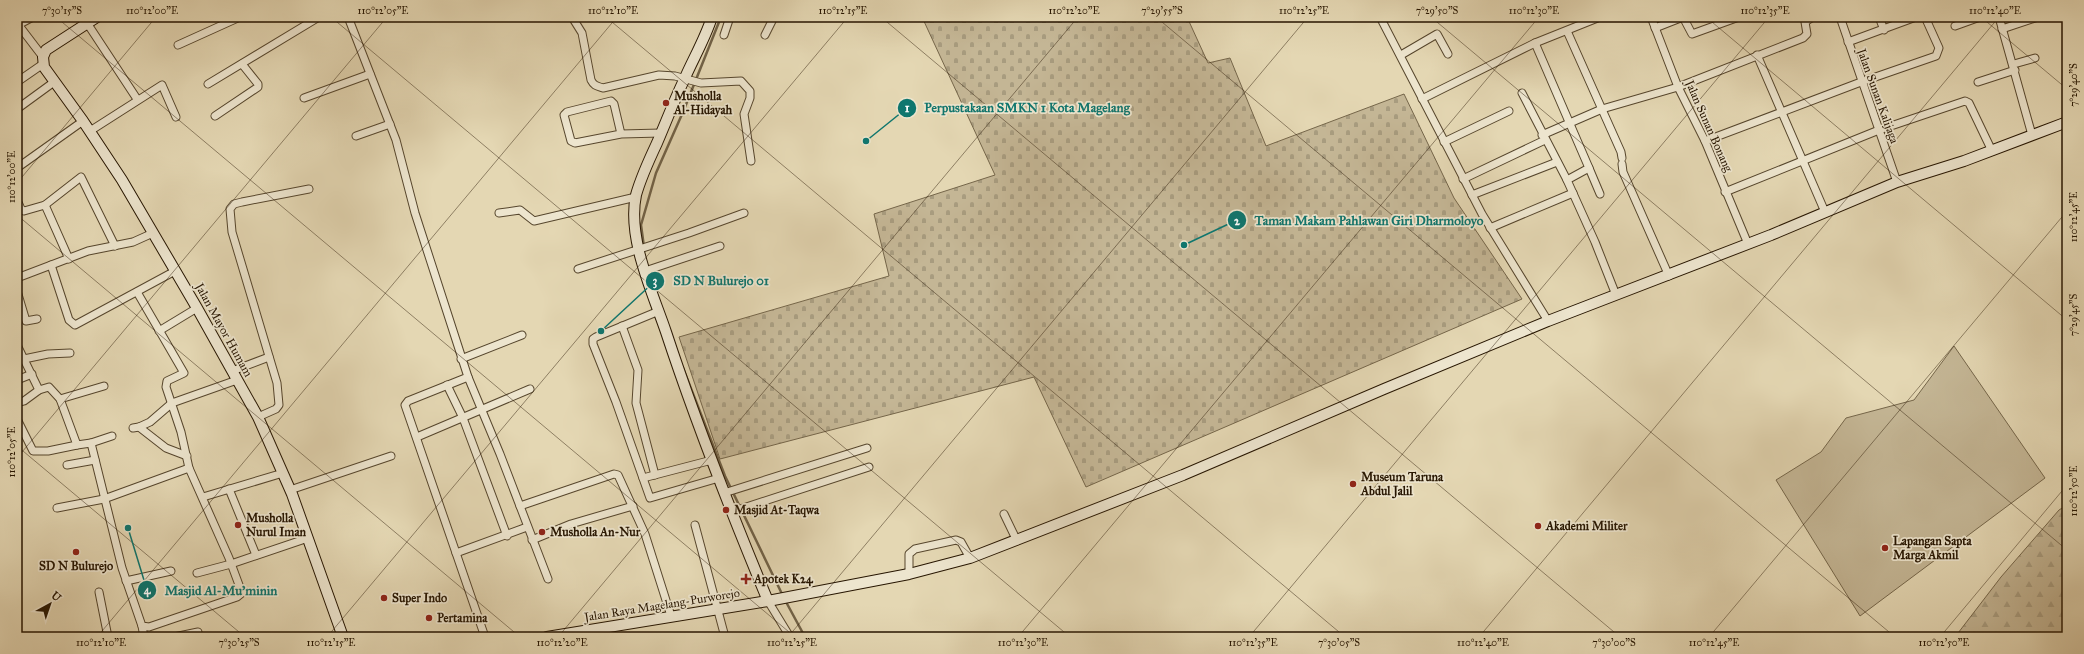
<svg xmlns="http://www.w3.org/2000/svg" width="2084" height="654" font-family="'IM FELL Great Primer',serif">
  <style>
    .forest { fill: url(#forest-firs); stroke: #75664a }
    .cemetery { fill: url(#cemetery-stones); stroke: #75664a }
    .park { fill: #c4b695; stroke: #75664a }
    .lines { fill: none; stroke-linecap: round; stroke-linejoin: round }
    .stream { stroke: #716247; stroke-width: 2.5 }
    .street-casing { stroke: #56462d; stroke-width: 9 }
    .secondary-casing { stroke: #261500; stroke-width: 12 }
    .street { stroke: #ede5ce; stroke-width: 7 }
    .secondary { stroke: #ede5ce; stroke-width: 10 }
    .ticks { fill: none; stroke: #261500; stroke-width: 1; stroke-opacity: 0.45 }
    .poi-dot { fill: #8f2418; stroke: #ede5ce; stroke-width: 1.5 }
    .labels { text-anchor: middle; stroke-width: 3.5; stroke-linejoin: round; paint-order: stroke }
    .poi-label { font-size: 12px; font-weight: bold; fill: #261500; stroke: #ede5ce; text-anchor: start }
    .street-label { font-size: 12px; fill: #261500; stroke: #ede5ce }
    .leader { fill: none; stroke: #0f766e; stroke-width: 1.5 }
    .callout-dot { fill: #0f766e; stroke: #ede5ce; stroke-width: 1.5 }
    .mark-label { font-size: 12px; text-anchor: middle; font-weight: bold; fill: #fff }
    .callout-label { font-size: 13px; text-anchor: middle; font-weight: bold; fill: #0f766e; stroke: #ede5ce; stroke-width: 3.5; stroke-linejoin: round; paint-order: stroke }
    .neatline { fill: none; stroke: #261500; stroke-width: 1.5 }
    .ticks-label { font-size: 10px; text-anchor: middle; fill: #261500 }
  </style>
  <defs>
    <pattern id="forest-firs" width="22" height="20" patternUnits="userSpaceOnUse"><rect width="22" height="20" fill="#c4b695"/><path d="M5 1l3.5 6h-7zM16 11l3.5 6h-7z" fill="#a89c7f"/></pattern>
    <pattern id="cemetery-stones" width="16" height="16" patternUnits="userSpaceOnUse"><rect width="16" height="16" fill="#c4b695"/><path d="M2 7V4a2 2 0 0 1 4 0v3zM10 15v-3a2 2 0 0 1 4 0v3z" fill="#a89c7f"/></pattern>
  </defs>
  <rect width="100%" height="100%" fill="#e4d7b3"/>
  <filter id="stains"><feTurbulence type="fractalNoise" baseFrequency=".005" numOctaves="4"/><feColorMatrix values="0 0 0 0 .2 0 0 0 0 .09 0 0 0 0 .02 0 0 0 .5 -.17"/></filter>
  <radialGradient id="worn" r=".72"><stop offset=".6" stop-color="#630" stop-opacity="0"/><stop offset="1" stop-color="#630" stop-opacity=".3"/></radialGradient>
  <!-- forest -->
  <path class="forest" d="M 2067,505 L 2067,637 L 1955,637 L 2001,577 L 2059,510 Z"/>
  <!-- cemetery -->
  <path class="cemetery" d="M 922,17 L 1187,17 L 1208,63 L 1230,58 L 1266,146 L 1404,94 L 1454,198 L 1522,299 L 1086,487 L 1034,377 L 720,459 L 679,337 L 889,276 L 874,214 L 995,175 Z"/>
  <!-- park -->
  <path class="park" d="M 1954,346 L 2045,478 L 1860,616 L 1776,480 L 1821,452 L 1846,418 L 1914,400 Z"/>
  <g class="lines">
    <!-- stream -->
    <g class="stream">
      <path d="M 644,247 L 641,225 L 656,173 L 683,112 L 721,17"/>
      <path d="M 683,368 L 725,476 L 783,596"/>
      <path d="M 785,600 L 805,637"/>
    </g>
    <!-- street casing -->
    <g class="street-casing">
      <g id="street">
        <path d="M 348,17 L 396,140 L 415,213 L 468,377 L 408,401 L 405,405 L 485,637"/>
        <path d="M 572,17 L 582,33 L 591,80 C 594,86 597,86 603,88 L 659,75 L 675,76 L 701,83 L 741,81 L 750,91 L 750,98 L 744,114 L 751,161"/>
        <path d="M 1380,17 L 1482,214 L 1548,321"/>
        <path d="M 1651,17 L 1678,87 L 1705,141 L 1748,244"/>
        <path d="M 1840,17 L 1897,182"/>
        <path d="M 1879,17 L 1884,30"/>
        <path d="M 1999,17 L 2032,135"/>
        <path d="M 17,23 L 43,57"/>
        <path d="M 87,23 L 137,99"/>
        <path d="M 18,25 L 33,17"/>
        <path d="M 1955,26 L 1980,17"/>
        <path d="M 1655,28 L 1683,17 L 1692,34 L 1739,17"/>
        <path d="M 2002,29 L 2038,17"/>
        <path d="M 1567,31 L 1621,152 L 1622,158"/>
        <path d="M 724,35 L 730,17"/>
        <path d="M 765,35 L 774,17"/>
        <path d="M 1848,42 L 1916,17"/>
        <path d="M 1535,43 L 1589,168 L 1567,180 L 1595,242 L 1616,295"/>
        <path d="M 178,45 L 240,17"/>
        <path d="M 1401,55 L 1437,34 L 1448,54"/>
        <path d="M 1757,55 L 1825,212"/>
        <path d="M 2014,64 L 2035,58"/>
        <path d="M 17,82 L 43,64"/>
        <path d="M 1978,82 L 2015,70"/>
        <path d="M 208,84 L 319,17"/>
        <path d="M 1522,93 L 1567,180"/>
        <path d="M 304,98 L 370,74"/>
        <path d="M 1422,99 L 1535,43 L 1600,17"/>
        <path d="M 17,109 L 54,82"/>
        <path d="M 215,116 L 258,87 L 258,84 L 242,64"/>
        <path d="M 90,131 L 162,85 L 176,117"/>
        <path d="M 621,134 L 575,143 L 571,141 L 564,115 L 567,112 L 611,101 L 614,104 L 621,134 L 661,133"/>
        <path d="M 1542,135 L 1602,109 L 1678,87 L 1803,38 L 1807,34 L 1805,22 L 1813,17"/>
        <path d="M 356,136 L 390,124"/>
        <path d="M 1705,141 L 1861,82 L 1936,56 L 1939,48 L 1925,17"/>
        <path d="M 1444,142 L 1509,111"/>
        <path d="M 1622,164 L 1623,172 L 1669,276"/>
        <path d="M 17,168 L 83,121"/>
        <path d="M 1589,168 L 1600,194"/>
        <path d="M 1463,179 L 1545,140"/>
        <path d="M 1725,192 L 1879,130 L 1965,101 L 1969,103 L 1992,151"/>
        <path d="M 1472,195 L 1557,162"/>
        <path d="M 17,200 L 21,209 L 24,211 L 45,205 L 81,177 L 115,246"/>
        <path d="M 45,205 L 69,259"/>
        <path d="M 499,213 L 520,210 L 534,221 L 636,197"/>
        <path d="M 1490,228 L 1573,193"/>
        <path d="M 51,265 L 69,320 L 75,325 L 175,271"/>
        <path d="M 578,269 L 689,233 L 744,213"/>
        <path d="M 645,271 L 720,246"/>
        <path d="M 17,278 L 88,251 L 133,242 L 153,233"/>
        <path d="M 17,291 L 26,321 L 37,319"/>
        <path d="M 659,311 L 596,337 L 593,339 L 593,344 L 616,402 L 650,498 L 719,478"/>
        <path d="M 622,326 L 638,370 L 636,403 L 655,475"/>
        <path d="M 159,331 L 197,308"/>
        <path d="M 17,345 L 39,390 L 49,387 L 60,399 L 77,445 L 91,443 L 122,568 L 142,626 L 149,627 L 237,597 L 242,593 L 229,558 L 189,468 L 181,432 L 166,387 L 167,381 L 184,373 L 137,292"/>
        <path d="M 24,359 L 48,354 L 70,353"/>
        <path d="M 461,359 L 522,335"/>
        <path d="M 232,371 L 269,357"/>
        <path d="M 468,377 L 500,454 L 548,579"/>
        <path d="M 17,380 L 32,374"/>
        <path d="M 447,385 L 463,418 L 507,536"/>
        <path d="M 60,399 L 104,386"/>
        <path d="M 17,403 L 24,401 L 39,390"/>
        <path d="M 258,417 L 276,409 L 279,405 L 277,383 L 232,232 L 230,209 L 234,204 L 242,202 L 309,189"/>
        <path d="M 17,419 L 33,451 L 48,451 L 77,445"/>
        <path d="M 139,427 L 166,448 L 187,456"/>
        <path d="M 133,428 L 139,427 L 150,422 L 172,403 L 237,380"/>
        <path d="M 417,437 L 530,389"/>
        <path d="M 91,443 L 112,436"/>
        <path d="M 67,465 L 95,460"/>
        <path d="M 643,478 L 712,460"/>
        <path d="M 229,489 L 256,555"/>
        <path d="M 290,490 L 391,456"/>
        <path d="M 724,493 L 867,448"/>
        <path d="M 203,497 L 283,473"/>
        <path d="M 520,506 L 614,474 L 618,475 L 645,534 L 671,616"/>
        <path d="M 57,508 L 104,499 L 189,468"/>
        <path d="M 731,512 L 869,467"/>
        <path d="M 1004,514 L 1017,541"/>
        <path d="M 695,525 L 725,637"/>
        <path d="M 532,540 L 571,524 L 633,506"/>
        <path d="M 456,553 L 527,527"/>
        <path d="M 197,573 L 231,564 L 308,538"/>
        <path d="M 909,574 L 909,554 L 915,549 L 956,540 L 961,542 L 970,558"/>
        <path d="M 126,581 L 171,571"/>
        <path d="M 99,592 L 108,637"/>
        <path d="M 768,601 L 790,637"/>
        <path d="M 142,626 L 144,637"/>
        <path d="M 174,637 L 198,632"/>
      </g>
    </g>
    <!-- secondary casing -->
    <g class="secondary-casing">
      <g id="secondary">
        <path d="M 97,17 L 46,50 L 43,57 L 44,67 L 83,121 L 122,180 L 197,308 L 258,417 L 292,494 L 343,637"/>
        <path d="M 712,17 C 705,39 693,59 684,80 C 674,101 666,122 657,143 C 649,160 641,177 636,195 C 627,238 652,291 666,332 C 696,423 731,512 768,601"/>
        <path d="M 547,637 L 768,601 L 909,574 L 970,558 L 1183,475 L 1384,389 L 1548,321 L 1771,235 L 1897,182 L 1964,161 L 2067,122"/>
      </g>
    </g>
    <!-- street -->
    <use href="#street" class="street"/>
    <!-- secondary -->
    <use href="#secondary" class="secondary"/>
  </g>
  <!-- ticks -->
  <path class="ticks" d="M 56,17 L 795,637M 331,17 L 1070,637M 606,17 L 1345,637M 881,17 L 1620,637M 1156,17 L 1895,637M 1431,17 L 2067,550M 1706,17 L 2067,320M 1981,17 L 2067,89M 17,183 L 156,17M 17,215 L 520,637M 17,446 L 245,637M 17,458 L 387,17M 97,637 L 617,17M 327,637 L 848,17M 558,637 L 1078,17M 788,637 L 1308,17M 1018,637 L 1539,17M 1249,637 L 1769,17M 1479,637 L 1999,17M 1709,637 L 2067,211M 1940,637 L 2067,485"/>
  <!-- markers -->
  <g class="poi-dot">
    <circle cx="666" cy="103" r="4"/>
    <circle cx="1353" cy="484" r="4"/>
    <circle cx="726" cy="510" r="4"/>
    <circle cx="238" cy="525" r="4"/>
    <circle cx="1538" cy="526" r="4"/>
    <circle cx="542" cy="532" r="4"/>
    <circle cx="1885" cy="548" r="4"/>
    <circle cx="76" cy="552" r="4"/>
    <path d="M744 573h4v4h4v4h-4v4h-4v-4h-4v-4h4z"/>
    <circle cx="384" cy="598" r="4"/>
    <circle cx="429" cy="618" r="4"/>
  </g>
  <g class="labels">
    <!-- poi labels -->
    <g class="poi-label">
      <text x="674" y="100">Musholla<tspan x="674" dy="14">Al-Hidayah</tspan></text>
      <text x="1361" y="481">Museum Taruna<tspan x="1361" dy="14">Abdul Jalil</tspan></text>
      <text x="734" y="514">Masjid At-Taqwa</text>
      <text x="246" y="522">Musholla<tspan x="246" dy="14">Nurul Iman</tspan></text>
      <text x="1546" y="530">Akademi Militer</text>
      <text x="550" y="536">Musholla An-Nur</text>
      <text x="1893" y="545">Lapangan Sapta<tspan x="1893" dy="14">Marga Akmil</tspan></text>
      <text x="76" y="570" text-anchor="middle">SD N Bulurejo</text>
      <text x="754" y="583">Apotek K24</text>
      <text x="392" y="602">Super Indo</text>
      <text x="437" y="622">Pertamina</text>
    </g>
    <!-- street labels -->
    <g class="street-label">
      <text transform="translate(1878 96) rotate(70)" y="4">Jalan Sunan Kalijaga</text>
      <text transform="translate(1709 126) rotate(66)" y="4">Jalan Sunan Bonang</text>
      <text transform="translate(224 330) rotate(61)" y="4">Jalan Mayor Humam</text>
      <text transform="translate(662 605) rotate(-9)" y="4">Jalan Raya Magelang-Purworejo</text>
    </g>
  </g>
  <!-- callouts -->
  <path class="leader" d="M866 141L907 108M1184 245L1237 220M601 331L655 281M128 528L147 590"/>
  <g class="callout-dot">
    <circle cx="866" cy="141" r="4"/>
    <circle cx="1184" cy="245" r="4"/>
    <circle cx="601" cy="331" r="4"/>
    <circle cx="128" cy="528" r="4"/>
    <circle cx="907" cy="108" r="10"/>
    <circle cx="1237" cy="220" r="10"/>
    <circle cx="655" cy="281" r="10"/>
    <circle cx="147" cy="590" r="10"/>
  </g>
  <g class="mark-label">
    <text x="907" y="112">1</text>
    <text x="1237" y="225">2</text>
    <text x="655" y="285">3</text>
    <text x="147" y="594">4</text>
  </g>
  <g class="callout-label">
    <text x="1027" y="112">Perpustakaan SMKN 1 Kota Magelang</text>
    <text x="1369" y="225">Taman Makam Pahlawan Giri Dharmoloyo</text>
    <text x="721" y="285">SD N Bulurejo 01</text>
    <text x="221" y="595">Masjid Al-Mu'minin</text>
  </g>
  <!-- margin -->
  <rect width="2084" height="654" fill="none" stroke="#e4d7b3" stroke-width="44"/>
  <!-- north arrow -->
  <g transform="translate(50 604) rotate(40)" stroke="#ede5ce" stroke-width="3" paint-order="stroke">
  <path d="M0-3L7 15L0 10L-7 15Z" fill="#261500"/>
  <text y="-6" font-size="11" font-weight="bold" text-anchor="middle" fill="#261500">U</text>
  </g>
  <rect x="22" y="22" width="2040" height="610" class="neatline"/>
  <g class="ticks-label">
    <text x="62" y="14">7°30'15"S</text>
    <text x="152" y="14">110°12'00"E</text>
    <text x="383" y="14">110°12'05"E</text>
    <text x="613" y="14">110°12'10"E</text>
    <text x="843" y="14">110°12'15"E</text>
    <text x="1074" y="14">110°12'20"E</text>
    <text x="1162" y="14">7°29'55"S</text>
    <text x="1304" y="14">110°12'25"E</text>
    <text x="1437" y="14">7°29'50"S</text>
    <text x="1534" y="14">110°12'30"E</text>
    <text x="1765" y="14">110°12'35"E</text>
    <text x="1995" y="14">110°12'40"E</text>
    <text transform="translate(2073 85) rotate(-90)" y="4">7°29'40"S</text>
    <text transform="translate(11 177) rotate(-90)" y="4">110°12'00"E</text>
    <text transform="translate(2073 217) rotate(-90)" y="4">110°12'45"E</text>
    <text transform="translate(2073 315) rotate(-90)" y="4">7°29'45"S</text>
    <text transform="translate(11 452) rotate(-90)" y="4">110°12'05"E</text>
    <text transform="translate(2073 491) rotate(-90)" y="4">110°12'50"E</text>
    <text x="101" y="646">110°12'10"E</text>
    <text x="239" y="646">7°30'25"S</text>
    <text x="331" y="646">110°12'15"E</text>
    <text x="562" y="646">110°12'20"E</text>
    <text x="792" y="646">110°12'25"E</text>
    <text x="1023" y="646">110°12'30"E</text>
    <text x="1253" y="646">110°12'35"E</text>
    <text x="1339" y="646">7°30'05"S</text>
    <text x="1483" y="646">110°12'40"E</text>
    <text x="1614" y="646">7°30'00"S</text>
    <text x="1714" y="646">110°12'45"E</text>
    <text x="1944" y="646">110°12'50"E</text>
  </g>
  <rect width="100%" height="100%" filter="url(#stains)"/>
  <rect width="100%" height="100%" fill="url(#worn)"/>
</svg>
